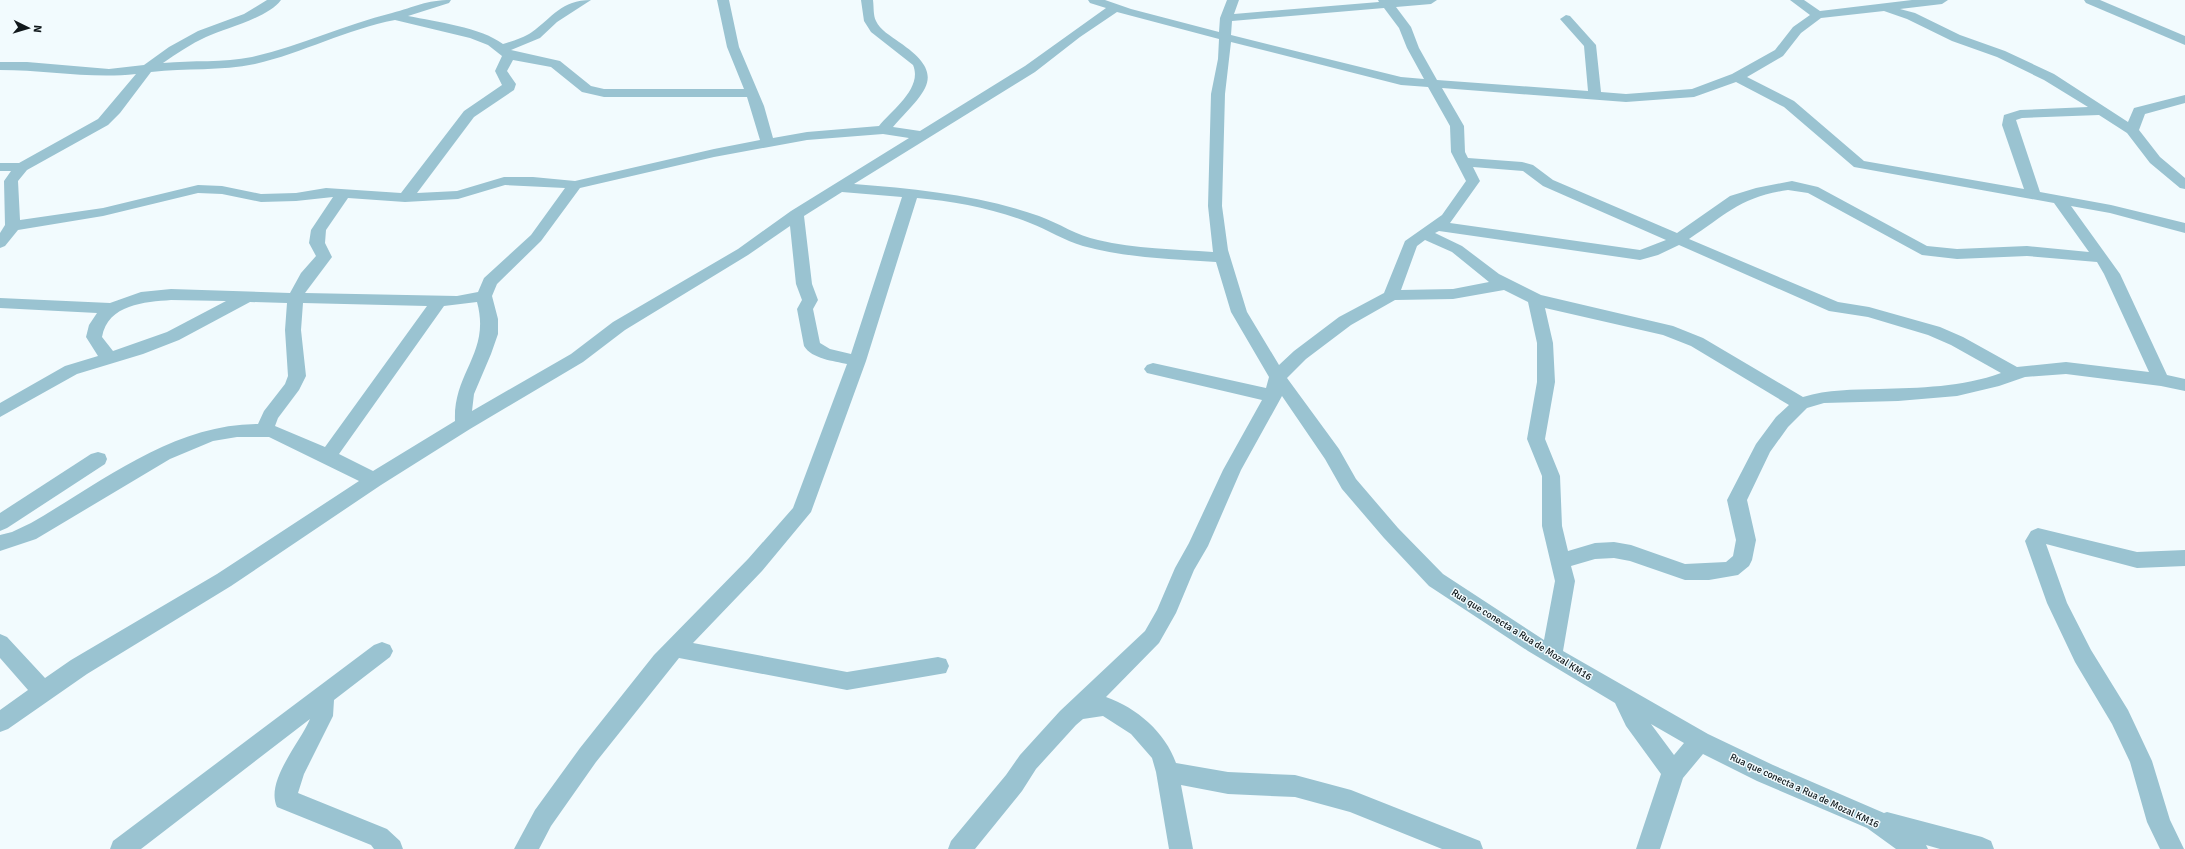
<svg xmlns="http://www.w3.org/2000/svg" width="2185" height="849" font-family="Signika,sans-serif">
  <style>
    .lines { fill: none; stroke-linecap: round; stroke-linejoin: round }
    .minor { fill: #9ac3d1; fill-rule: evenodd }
    .labels { text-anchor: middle; stroke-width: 3; stroke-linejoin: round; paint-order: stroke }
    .street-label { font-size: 10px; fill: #10181b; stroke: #f2fbfe }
  </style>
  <rect width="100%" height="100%" fill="#f2fbfe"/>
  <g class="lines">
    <!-- minor -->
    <g class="minor">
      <path d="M 267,0 L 281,0 C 268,18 225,28 206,37 C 191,44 177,53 163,63 C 193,60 223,63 252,57 C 300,46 344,25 392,13 C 415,7 426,0 451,0 L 449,3 L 408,16 C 437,22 480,27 503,44 C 512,41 524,38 532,32 C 553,17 561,0 591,0 L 557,22 L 540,38 L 511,50 L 560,61 L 591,86 L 604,89 L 744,89 L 727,47 L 717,0 L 729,0 L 739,47 L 764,106 L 773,138 L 807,132 L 879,126 C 892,110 923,88 913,65 L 871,32 L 864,21 L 861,0 L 873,0 C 874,7 873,15 876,21 C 880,30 891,36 899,42 C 949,76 925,91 893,127 L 920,131 L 1025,66 L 1106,8 L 1090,3 L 1088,0 L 1105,0 L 1131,9 L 1219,32 L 1220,18 L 1227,0 L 1239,0 L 1234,14 L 1379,2 L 1378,0 L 1437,0 L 1431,4 L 1396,7 L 1411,27 L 1419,48 L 1437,80 L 1588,91 L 1584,46 L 1560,19 L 1566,15 L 1570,16 L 1596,45 L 1601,92 L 1626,94 L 1692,89 L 1732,74 L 1775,50 L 1793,27 L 1810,15 L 1790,0 L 1804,0 L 1820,11 L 1912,0 L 1948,0 L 1942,4 L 1900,9 L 1915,13 L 1960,35 L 2005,51 L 2054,74 L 2128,122 L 2134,108 L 2185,95 L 2185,103 L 2145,114 L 2139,130 L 2160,157 L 2185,178 L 2185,189 L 2180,188 L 2150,163 L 2127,133 L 2099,115 L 2022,118 L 2016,120 L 2040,192 L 2111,205 L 2185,223 L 2185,233 L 2110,213 L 2071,206 L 2120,274 L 2167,375 L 2185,379 L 2185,391 L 2161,386 L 2066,374 L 2025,377 L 1999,386 L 1957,396 L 1898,401 L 1824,403 L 1807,408 L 1788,427 L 1770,452 L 1747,500 L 1756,540 L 1752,560 L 1749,566 L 1738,575 L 1709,580 L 1685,580 L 1630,561 L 1614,558 L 1595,559 L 1571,566 L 1575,581 L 1563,651 L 1708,734 L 1773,765 L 1884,813 L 1887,812 L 1982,837 L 1991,841 L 1994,849 L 1940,849 L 1926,845 L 1928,849 L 1896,849 L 1867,828 L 1757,781 L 1703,754 L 1683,778 L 1660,849 L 1636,849 L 1661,774 L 1626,726 L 1615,703 L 1528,651 L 1429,586 L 1384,538 L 1342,489 L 1325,459 L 1282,396 L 1241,470 L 1208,546 L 1194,570 L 1176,613 L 1159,643 L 1106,697 C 1137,708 1165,732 1176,763 L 1228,772 L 1295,775 L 1351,790 L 1480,841 L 1483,849 L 1442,849 L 1350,812 L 1295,797 L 1228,794 L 1181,785 L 1193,849 L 1169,849 L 1156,772 L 1152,758 L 1131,734 L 1103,716 L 1083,719 L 1076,725 L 1036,769 L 1022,791 L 975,849 L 948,849 L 951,841 L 1006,775 L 1020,755 L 1060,711 L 1145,631 L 1157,610 L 1175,568 L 1189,543 L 1223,470 L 1262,400 L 1147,373 L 1144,369 L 1147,365 L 1153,363 L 1266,388 L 1269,377 L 1231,312 L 1216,262 C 1172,259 1126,258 1083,246 C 1065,241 1048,230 1030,223 C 995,209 954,201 917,198 L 866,361 L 811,512 L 762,571 L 693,643 L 847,672 L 938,657 L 946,659 L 949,666 L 946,673 L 847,690 L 679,658 L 596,762 L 551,826 L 539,849 L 514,849 L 535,810 L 580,748 L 654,655 L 748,559 L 793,508 L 847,364 C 834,361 812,359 804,346 L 797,309 L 802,300 L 796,284 L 790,226 L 748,255 L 625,330 L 583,362 L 470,429 L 381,485 L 231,586 L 87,674 L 8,729 L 0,732 L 0,710 L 28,690 L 0,658 L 0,634 L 7,637 L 45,678 L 71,660 L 217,574 L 359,481 L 269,437 L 237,437 L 213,441 L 170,459 L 36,539 L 0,551 L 0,535 L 12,532 L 31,523 C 102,482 173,424 258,424 L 264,411 L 285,384 L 288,376 L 285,330 L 287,303 L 250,302 L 179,340 L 143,354 L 77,374 L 0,417 L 0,403 L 65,366 L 98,356 L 86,337 L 89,325 L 97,313 L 0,308 L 0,298 L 110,303 L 141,292 L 171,289 L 290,293 L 301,273 L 316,256 L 309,243 L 311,230 L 333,197 L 296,201 L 261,202 L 222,194 L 198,193 L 103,216 L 18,230 L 5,246 L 0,248 L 0,233 L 5,225 L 4,181 L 11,171 L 0,171 L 0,163 L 19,163 L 98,119 L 136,74 C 91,79 46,70 0,70 L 0,62 L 27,62 L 109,69 L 144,65 L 169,47 L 198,31 L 244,14 ZM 1384,8 L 1399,28 L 1407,48 L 1424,79 L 1401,77 L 1231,35 L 1232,21 ZM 1884,11 L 1907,19 L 1952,41 L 1997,57 L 2044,80 L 2088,107 L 2020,110 L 2004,115 L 2002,125 L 2024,189 L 1864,161 L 1794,101 L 1747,77 L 1783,56 L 1801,33 L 1821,18 ZM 1117,12 L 1219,39 L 1218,59 L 1211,94 L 1208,206 L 1213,252 C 1175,249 1135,249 1098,240 C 1077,236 1059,223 1039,216 C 979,195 917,189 854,184 L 1035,72 L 1080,37 ZM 395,20 L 470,38 L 488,45 L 502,56 L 495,71 L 502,85 L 464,111 L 401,193 L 326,188 L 296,193 L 261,194 L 222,186 L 198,185 L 103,208 L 20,220 L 18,181 L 27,170 L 108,125 L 120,113 L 151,72 C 186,68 221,71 255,64 C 303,53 347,29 395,20 ZM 1231,42 L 1401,85 L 1428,87 L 1450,126 L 1451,152 L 1466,181 L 1442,215 L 1405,241 L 1384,293 L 1339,317 L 1294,351 L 1279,365 L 1247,312 L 1228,250 L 1222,206 L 1225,94 ZM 513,60 L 551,67 L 582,92 L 604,97 L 747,97 L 760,140 L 714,149 L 575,181 L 533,177 L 504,177 L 457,191 L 417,193 L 474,117 L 514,90 L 516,84 L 507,71 ZM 1736,82 L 1784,107 L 1854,167 L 2054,203 L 2089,252 L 2027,246 L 1957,249 L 1927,246 L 1818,187 L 1792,181 L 1756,188 L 1730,196 L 1677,233 L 1553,180 L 1533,165 L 1522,162 L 1468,158 L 1465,152 L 1464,126 L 1442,88 L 1626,102 L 1694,97 ZM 883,134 L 909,138 L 791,211 L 738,249 L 613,322 L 571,354 L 472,411 L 474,394 L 491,354 L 498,334 L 498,319 L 492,296 L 497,284 L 541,241 L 580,188 L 714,157 L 807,140 ZM 1473,167 L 1523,171 L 1543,186 L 1666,240 L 1640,250 L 1450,223 L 1480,181 ZM 505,185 L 565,188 L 531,235 L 484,278 L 478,292 L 457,296 L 305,293 L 332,257 L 325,243 L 326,230 L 348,198 L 405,202 L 458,199 ZM 1788,190 L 1808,193 L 1922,255 L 1957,259 L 2027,256 L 2097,262 L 2104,274 L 2149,372 L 2066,362 L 2017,367 L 1963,337 L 1940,327 L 1869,307 L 1838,302 L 1689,239 C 1727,214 1740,197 1788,190 ZM 842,192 L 902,197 L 851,354 L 830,349 L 820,343 L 813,309 L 818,300 L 812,284 L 804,216 ZM 1439,231 L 1640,260 L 1658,255 L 1679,245 L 1829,311 L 1868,317 L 1928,335 L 1951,345 L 2001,373 C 1963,387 1919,388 1879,389 C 1853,390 1828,389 1803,397 L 1703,338 L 1673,326 L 1541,295 L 1499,274 L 1462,246 L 1435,233 ZM 1425,240 L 1452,252 L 1489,282 L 1453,289 L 1401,290 L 1417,246 ZM 1504,290 L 1528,302 L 1537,343 L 1537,382 L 1527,439 L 1542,476 L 1542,526 L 1555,581 L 1544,640 L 1443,574 L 1398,528 L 1356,479 L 1339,449 L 1287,378 L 1306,359 L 1351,325 L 1395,300 L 1453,299 ZM 171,300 L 226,301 L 167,332 L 113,351 L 102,337 C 108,304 145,302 171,300 ZM 477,302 C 491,353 453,372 455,421 L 373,471 L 339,454 L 444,306 ZM 303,303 L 427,306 L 325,447 L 275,426 L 278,418 L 299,390 L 306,376 L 301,330 ZM 1545,308 L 1663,335 L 1691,346 L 1789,405 L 1776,417 L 1756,444 L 1727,500 L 1736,540 L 1733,556 L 1726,562 L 1685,564 L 1631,545 L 1614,542 L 1595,543 L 1568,551 L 1562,526 L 1560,476 L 1545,439 L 1555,382 L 1553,343 ZM 1651,724 L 1684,743 L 1674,755 Z"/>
      <path d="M 2084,0 L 2100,0 L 2185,36 L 2185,45 L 2086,3 Z"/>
      <path d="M 98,452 L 105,454 L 107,459 L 105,464 L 7,528 L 0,531 L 0,513 L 91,454 Z"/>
      <path d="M 2038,528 L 2137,552 L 2185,550 L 2185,566 L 2137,568 L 2046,544 L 2067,603 L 2091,650 L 2128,710 L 2152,761 L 2170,820 L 2184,849 L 2160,849 L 2147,822 L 2130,762 L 2112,724 L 2075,662 L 2047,603 L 2025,541 L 2031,531 Z"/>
      <path d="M 382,642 L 390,645 L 393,651 L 390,657 L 334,700 L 333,716 L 304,774 L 298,793 L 387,829 L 400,841 L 403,849 L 374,849 L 371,845 L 277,807 C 265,781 300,743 310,719 L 141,849 L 110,849 L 113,841 L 374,645 Z"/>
    </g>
  </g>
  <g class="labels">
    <!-- street labels -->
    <g class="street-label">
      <text transform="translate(1522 634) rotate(32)" y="4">Rua que conecta a Rua de Mozal KM16</text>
      <text transform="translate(1805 790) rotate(25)" y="4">Rua que conecta a Rua de Mozal KM16</text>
    </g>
  </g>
  <!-- north arrow -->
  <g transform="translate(28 28) rotate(95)" stroke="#f2fbfe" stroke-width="3" paint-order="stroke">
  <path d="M0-3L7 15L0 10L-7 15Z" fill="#10181b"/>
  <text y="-6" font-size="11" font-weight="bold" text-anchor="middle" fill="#10181b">N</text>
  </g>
</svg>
